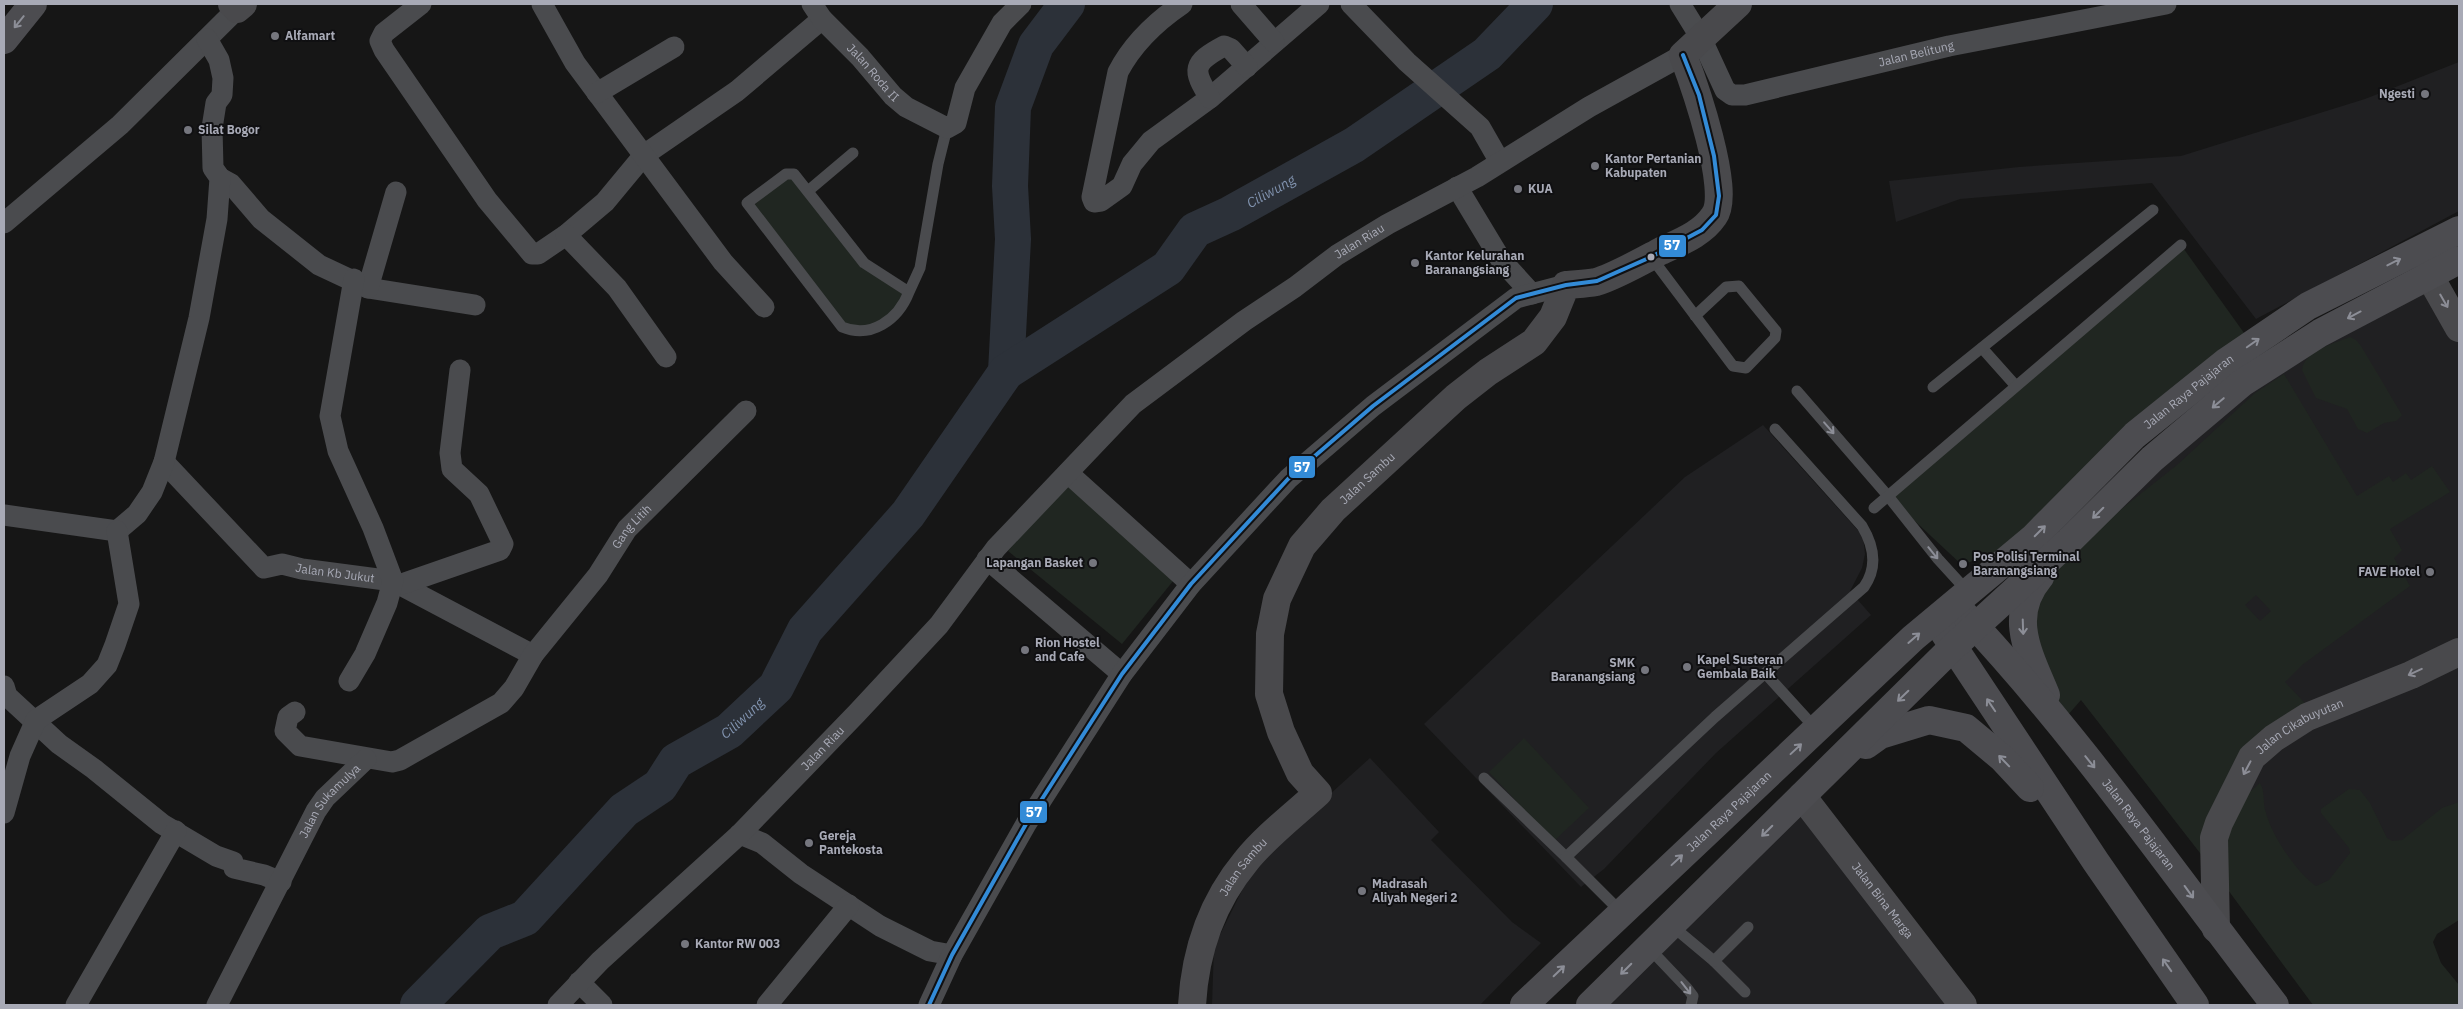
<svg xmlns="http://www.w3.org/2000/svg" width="2463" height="1009" font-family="'IBM Plex Sans',sans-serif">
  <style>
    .built { fill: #202022 }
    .green { fill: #202621; fill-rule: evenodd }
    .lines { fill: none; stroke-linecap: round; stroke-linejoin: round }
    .river { stroke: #2c3139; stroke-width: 36 }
    .lane { stroke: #4a4b4e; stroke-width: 11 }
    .street { stroke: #4a4b4e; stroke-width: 21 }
    .secondary { stroke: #49494c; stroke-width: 28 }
    .primary { stroke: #4c4c50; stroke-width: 28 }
    .highway { stroke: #4c4c50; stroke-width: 28 }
    .bus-1-casing { stroke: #101012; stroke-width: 8 }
    .bus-1 { stroke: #338bd7; stroke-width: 4 }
    .oneway { stroke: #8c8e97 }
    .oneway2 { stroke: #8c8d96 }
    .poi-dot { fill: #75767e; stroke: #101012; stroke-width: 2 }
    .bus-dot { fill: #a8aab6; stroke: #101012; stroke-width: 2 }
    .labels { text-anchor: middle; stroke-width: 4; stroke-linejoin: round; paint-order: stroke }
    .poi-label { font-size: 12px; font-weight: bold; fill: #a8aab6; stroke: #101012; text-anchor: start }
    .street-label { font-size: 12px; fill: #a8aab6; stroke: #101012 }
    .water-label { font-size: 14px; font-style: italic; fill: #8193af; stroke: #101012 }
    .line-badge { stroke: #101012; stroke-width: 2 }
    .badge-label { font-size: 14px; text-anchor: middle; font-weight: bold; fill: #fff }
  </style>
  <rect width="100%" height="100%" fill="#161616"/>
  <!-- built -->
  <g class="built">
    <path d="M 2459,62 L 2459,211 L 2256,319 L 2152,183 L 1960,199 L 1896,222 L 1889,181 L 2019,167 L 2181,156 L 2365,99 Z"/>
    <path d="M 2429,275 L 2459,328 L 2459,818 L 2278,953 L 2069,541 L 2320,333 Z"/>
    <path d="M 1763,425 L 1863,536 L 1865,554 L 1862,568 L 1850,591 L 1871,615 L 1716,753 L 1604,869 L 1581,887 L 1424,724 L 1685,477 Z"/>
    <path d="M 1370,758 L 1439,832 L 1431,840 L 1512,922 L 1541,943 L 1480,1005 L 1212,1005 L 1214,947 L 1257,860 Z"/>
    <path d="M 1802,796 L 1959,1005 L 1590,1005 Z"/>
  </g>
  <!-- green -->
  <g class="green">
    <path d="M 789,173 L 864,263 L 909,292 L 905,301 L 869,331 L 842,327 L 750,209 Z"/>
    <path d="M 2181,245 L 2252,344 L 2033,538 L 1962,565 L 1888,496 Z"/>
    <path d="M 2350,337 L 2356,340 L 2361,346 L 2402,415 L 2396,421 L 2384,423 L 2367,433 L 2358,429 L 2347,409 L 2316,398 L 2302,370 C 2304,351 2335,343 2350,337 Z"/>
    <path d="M 2284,374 L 2357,496 L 2389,476 L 2393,482 L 2406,473 L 2411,480 L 2432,466 L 2450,492 L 2390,529 L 2402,550 L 2394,558 L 2410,586 L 2302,665 L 2285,682 L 2315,714 L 2238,784 L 2251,791 L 2260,783 C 2266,794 2262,802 2266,813 C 2272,836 2297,873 2316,886 L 2329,880 L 2350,853 L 2349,848 L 2321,813 L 2321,809 L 2349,789 L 2360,790 L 2370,803 L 2387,838 L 2392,841 L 2402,840 L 2442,808 L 2459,802 L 2459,920 L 2437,934 L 2433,942 L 2441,963 L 2459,985 L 2459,1005 L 2313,1005 L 2214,871 L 2081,700 L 2060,724 L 2024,601 L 2073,544 L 2119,511 L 2177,465 L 2255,393 ZM 2256,595 L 2271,611 L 2260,621 L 2245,605 Z"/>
    <path d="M 1064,482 L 1178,575 L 1122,644 L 1008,551 Z"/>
    <path d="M 1524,738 L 1589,808 L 1554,841 L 1489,772 Z"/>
  </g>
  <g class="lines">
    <!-- river -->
    <g class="river">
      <path d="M 1006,372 L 1013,239 L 1010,186 L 1013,107 L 1036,45 L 1067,4"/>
      <path id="s1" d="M 418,1005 L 490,932 L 525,918 L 624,810 L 660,786 L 676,761 L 729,731 L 776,687 L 805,630 L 908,514 L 1006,372 L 1168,268 L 1195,230 L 1230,214 L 1354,145 L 1487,54 L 1535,4"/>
    </g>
    <!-- lane -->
    <g class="lane">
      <path d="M 808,191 L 853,153"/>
      <path d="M 1651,257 L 1733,366 L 1746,368 L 1775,338 L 1776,331 L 1739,286 L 1726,287 L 1695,316"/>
      <path d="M 909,292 C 898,320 871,339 842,327 L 747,203 L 786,174 L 794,174 L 864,263 L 909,292 L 920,268 L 938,164 L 947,128"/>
      <path d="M 1982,348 L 2015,385"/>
      <path d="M 1933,387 L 2153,210"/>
      <path d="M 1797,391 L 1888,496 L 1938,559 L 1969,593"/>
      <path d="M 1874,508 L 2181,245"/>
      <path d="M 1765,673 L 1816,729"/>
      <path d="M 1484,778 L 1566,857 L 1715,717 L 1864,587 C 1878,567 1874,546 1862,526 L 1775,429"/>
      <path d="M 1566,857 L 1621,912"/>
      <path d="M 1671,925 L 1714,961 L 1745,992"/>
      <path d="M 1648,947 L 1687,988 L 1693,996 L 1691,1005"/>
      <path d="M 1714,961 L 1748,927"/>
    </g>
    <!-- street -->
    <g class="street">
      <path d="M 421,4 L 384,33 L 380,41 L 384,50 L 487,200 L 532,254 L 538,254 L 566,235 L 605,202 L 644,155 L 737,91 L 822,19"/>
      <path d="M 542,4 L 575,63 L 723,262 L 764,307"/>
      <path id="s2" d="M 812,4 L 822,19 L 860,57 L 893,96 L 906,107 L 947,128 L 956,123 L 965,88 L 1002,23 L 1021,4"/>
      <path d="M 1182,4 C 1157,21 1132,45 1118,72 L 1092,197 L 1094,202 L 1101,201 L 1122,186 L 1132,164 L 1151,141 L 1210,98 L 1319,4"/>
      <path d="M 1241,4 L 1274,42"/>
      <path d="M 1351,4 L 1407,62 L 1480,127 L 1500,162"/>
      <path id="s3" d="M 1680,4 L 1701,38 L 1725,90 L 1732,95 L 1745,95 L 1949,46 L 2166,4"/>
      <path d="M 597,93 L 674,47"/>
      <path d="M 1210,98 C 1192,70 1192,63 1224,46 L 1231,49 L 1247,67"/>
      <path d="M 220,178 L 231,184 L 261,219 L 319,265 L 368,288 L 475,305"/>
      <path d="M 1457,187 L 1501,260 L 1532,294"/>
      <path d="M 4,223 L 120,125 L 237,9"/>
      <path d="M 566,235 L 617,288 L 666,357"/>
      <path d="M 368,288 L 396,192"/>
      <path id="s4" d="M 164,462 L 264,568 L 282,564 L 302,569 L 393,581 L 533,655"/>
      <path d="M 1068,473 L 1191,584"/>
      <path d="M 4,515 L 117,531 L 137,514 L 152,492 L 164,462 L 199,318 L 217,219 L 220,178 L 213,168 L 212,128 L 216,103 L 222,95 L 223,78 L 219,60 L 207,39"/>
      <path d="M 987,559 L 1122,674"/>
      <path d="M 402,584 L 500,550 L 503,544 L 479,494 L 452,469 L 450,453 L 460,370"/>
      <path d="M 349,681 L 365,654 L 387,603 L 393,581 L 373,528 L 338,451 L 330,416 L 354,279"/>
      <path d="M 4,686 L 7,696 L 59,744 L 94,769 L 162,824 L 216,856 L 233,862 L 234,868 L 264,875 L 281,882"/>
      <path id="s5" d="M 295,712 L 288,717 L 285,731 L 300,746 L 392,762 L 400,760 L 501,703 L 514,688 L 533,655 L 598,575 L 627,529 L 746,411"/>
      <path d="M 4,813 L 20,756 L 36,720 L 90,684 L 107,665 L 115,645 L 129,604 L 117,531"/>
      <path d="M 740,834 L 762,843 L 801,874 L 880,926 L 930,951 L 952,955"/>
      <path d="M 579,982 L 602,1005"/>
      <path d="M 76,1005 L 176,831"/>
      <path id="s6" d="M 217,1005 L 316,811 L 325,798 L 366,759"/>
      <path id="s7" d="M 558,1005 L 600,961 L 740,834 L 857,713 L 939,625 L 996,548 L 1133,404 L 1244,321 L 1295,287 L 1337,255 L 1388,224 L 1477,177 L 1589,107 L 1683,55"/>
      <path d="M 767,1005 L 849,905"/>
      <path d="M 929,1005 L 952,955 L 1026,824 L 1122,674 L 1191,584 L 1288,479 L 1373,406 L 1516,298 L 1566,285"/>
    </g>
    <!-- secondary -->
    <g class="secondary">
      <path d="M 232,4 L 237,9 L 243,4"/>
      <path d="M 2429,275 L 2459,328"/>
      <path id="s8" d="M 1802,796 L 1963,1005"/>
      <path id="s9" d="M 2216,929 L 2214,838 L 2219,823 L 2252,757 L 2274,738 L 2307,717 L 2411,675 L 2459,652"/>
      <path id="s10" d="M 1192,1005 C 1195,952 1212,902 1246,861 C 1265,837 1295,814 1318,793 L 1300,773 L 1281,732 L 1269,694 L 1270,634 L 1277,599 L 1302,546 L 1333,510 L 1456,397 L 1488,372 L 1534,342 L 1553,317 L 1566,285 C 1575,284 1586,284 1596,282 C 1614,277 1644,260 1661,251 C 1680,242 1702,234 1714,216 C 1732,192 1694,84 1683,55 L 1738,4"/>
    </g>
    <!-- primary -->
    <path class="primary" d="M 4,40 L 33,4"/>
    <!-- highway -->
    <g class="highway">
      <path d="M 2040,577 C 2007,616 2029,654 2046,695"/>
      <path id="s11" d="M 1963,613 C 2078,735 2173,873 2275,1005"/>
      <path d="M 1943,631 L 2096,862 L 2195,1005"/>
      <path d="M 1866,745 L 1880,735 L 1929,720 L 1966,728 L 2002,758 L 2030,788"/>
      <path id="s12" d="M 1524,1005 L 1913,638 L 2033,538 L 2135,435 L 2227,361 L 2308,306 L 2459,230"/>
      <path d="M 1590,1005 L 1953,647 L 2069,541 L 2152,459 L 2242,383 L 2320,333 L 2459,260"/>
    </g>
    <!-- bus-1 casing -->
    <g class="bus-1-casing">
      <path id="bus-1" d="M 929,1005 L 952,955 L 1026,824 L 1122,674 L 1191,584 L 1288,479 L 1373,406 L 1516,298 L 1566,285 L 1597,281 L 1651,257 L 1702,230 L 1716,215 L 1719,196 L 1714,156 L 1699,95 L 1683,55"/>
    </g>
    <!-- bus-1 -->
    <use href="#bus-1" class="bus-1"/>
  </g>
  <!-- one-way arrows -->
  <defs><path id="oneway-shaft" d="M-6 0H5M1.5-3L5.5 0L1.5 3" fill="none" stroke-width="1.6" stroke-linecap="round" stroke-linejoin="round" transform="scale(1.25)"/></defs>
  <g class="oneway">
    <use href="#oneway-shaft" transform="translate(19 22) rotate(129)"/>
    <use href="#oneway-shaft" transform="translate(2394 262) rotate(-27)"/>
    <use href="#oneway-shaft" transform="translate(2354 315) rotate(152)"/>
    <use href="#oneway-shaft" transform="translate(2253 343) rotate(-35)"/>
    <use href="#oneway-shaft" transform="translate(2218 403) rotate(140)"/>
    <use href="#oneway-shaft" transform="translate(1829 428) rotate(49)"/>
    <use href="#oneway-shaft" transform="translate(2098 513) rotate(135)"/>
    <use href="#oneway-shaft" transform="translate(2040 531) rotate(-45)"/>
    <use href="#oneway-shaft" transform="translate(1933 553) rotate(51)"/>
    <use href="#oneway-shaft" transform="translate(2023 627) rotate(88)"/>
    <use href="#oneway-shaft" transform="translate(1914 638) rotate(-41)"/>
    <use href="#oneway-shaft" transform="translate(1903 696) rotate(136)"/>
    <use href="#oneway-shaft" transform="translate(1991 705) rotate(-124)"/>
    <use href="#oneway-shaft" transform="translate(1796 749) rotate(-43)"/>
    <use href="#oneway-shaft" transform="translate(2004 761) rotate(-134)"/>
    <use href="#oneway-shaft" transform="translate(2090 762) rotate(51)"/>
    <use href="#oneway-shaft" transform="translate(1767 831) rotate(135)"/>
    <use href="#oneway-shaft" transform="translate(1677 860) rotate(-43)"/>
    <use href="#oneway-shaft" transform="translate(2189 892) rotate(54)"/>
    <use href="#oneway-shaft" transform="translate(2167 965) rotate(-125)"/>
    <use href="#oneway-shaft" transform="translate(1626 969) rotate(135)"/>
    <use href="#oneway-shaft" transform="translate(1559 971) rotate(-44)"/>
    <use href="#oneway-shaft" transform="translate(1686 988) rotate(52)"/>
  </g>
  <g class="oneway2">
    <use href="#oneway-shaft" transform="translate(2444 301) rotate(60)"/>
    <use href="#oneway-shaft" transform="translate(2415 672) rotate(155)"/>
    <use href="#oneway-shaft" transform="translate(2247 768) rotate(118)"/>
  </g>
  <!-- markers -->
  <g class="poi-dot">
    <circle cx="275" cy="36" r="5"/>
    <circle cx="2425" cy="94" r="5"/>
    <circle cx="188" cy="130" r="5"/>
    <circle cx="1595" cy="166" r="5"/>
    <circle cx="1518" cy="189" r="5"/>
    <circle cx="1415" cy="263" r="5"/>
    <circle cx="1093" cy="563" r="5"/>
    <circle cx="1963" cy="564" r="5"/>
    <circle cx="2430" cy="572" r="5"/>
    <circle cx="1025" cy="650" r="5"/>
    <circle cx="1687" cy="667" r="5"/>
    <circle cx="1645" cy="670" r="5"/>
    <circle cx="809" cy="843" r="5"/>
    <circle cx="1362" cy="891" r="5"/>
    <circle cx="685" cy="944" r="5"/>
  </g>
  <circle class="bus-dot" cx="1651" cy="257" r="4.5"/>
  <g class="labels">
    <!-- poi labels -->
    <g class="poi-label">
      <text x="285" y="40">Alfamart</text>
      <text x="2415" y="98" text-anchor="end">Ngesti</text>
      <text x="198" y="134">Silat Bogor</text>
      <text x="1605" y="163">Kantor Pertanian<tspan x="1605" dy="14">Kabupaten</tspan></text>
      <text x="1528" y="193">KUA</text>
      <text x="1425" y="260">Kantor Kelurahan<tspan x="1425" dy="14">Baranangsiang</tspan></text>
      <text x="1973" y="561">Pos Polisi Terminal<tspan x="1973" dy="14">Baranangsiang</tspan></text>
      <text x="1083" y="567" text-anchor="end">Lapangan Basket</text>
      <text x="2420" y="576" text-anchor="end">FAVE Hotel</text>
      <text x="1035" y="647">Rion Hostel<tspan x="1035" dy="14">and Cafe</tspan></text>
      <text x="1697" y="664">Kapel Susteran<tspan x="1697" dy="14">Gembala Baik</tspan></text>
      <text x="1635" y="667" text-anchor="end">SMK<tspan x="1635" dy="14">Baranangsiang</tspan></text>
      <text x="819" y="840">Gereja<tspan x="819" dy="14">Pantekosta</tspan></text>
      <text x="1372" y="888">Madrasah<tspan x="1372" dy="14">Aliyah Negeri 2</tspan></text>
      <text x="695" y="948">Kantor RW 003</text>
    </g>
    <!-- street labels -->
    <g class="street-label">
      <text dy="4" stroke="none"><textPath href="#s3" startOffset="295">Jalan Belitung</textPath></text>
      <text dy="4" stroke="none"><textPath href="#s2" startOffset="92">Jalan Roda II</textPath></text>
      <text dy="4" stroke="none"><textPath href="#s7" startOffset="1112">Jalan Riau</textPath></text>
      <text dy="4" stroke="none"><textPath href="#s12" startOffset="905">Jalan Raya Pajajaran</textPath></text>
      <text dy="4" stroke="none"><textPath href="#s10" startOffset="616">Jalan Sambu</textPath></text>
      <text dy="4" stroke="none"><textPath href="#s5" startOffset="482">Gang Litih</textPath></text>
      <text dy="4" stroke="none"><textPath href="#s4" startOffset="218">Jalan Kb Jukut</textPath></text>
      <text dy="4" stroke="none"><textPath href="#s9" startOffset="238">Jalan Cikabuyutan</textPath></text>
      <text dy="4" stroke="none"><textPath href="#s7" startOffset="369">Jalan Riau</textPath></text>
      <text dy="4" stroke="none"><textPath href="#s6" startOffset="234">Jalan Sukamulya</textPath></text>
      <text dy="4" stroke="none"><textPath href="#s12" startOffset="282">Jalan Raya Pajajaran</textPath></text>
      <text dy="4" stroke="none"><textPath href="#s11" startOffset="275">Jalan Raya Pajajaran</textPath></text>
      <text dy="4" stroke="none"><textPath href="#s10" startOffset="150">Jalan Sambu</textPath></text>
      <text dy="4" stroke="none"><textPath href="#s8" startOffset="132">Jalan Bina Marga</textPath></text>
    </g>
    <!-- water labels -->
    <g class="water-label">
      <text dy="5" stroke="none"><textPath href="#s1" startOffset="1201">Ciliwung</textPath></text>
      <text dy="5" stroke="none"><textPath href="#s1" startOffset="439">Ciliwung</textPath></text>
    </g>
  </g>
  <g class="line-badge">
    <rect x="1658" y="234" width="29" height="24" rx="5" fill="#338bd7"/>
    <rect x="1288" y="455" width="28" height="24" rx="5" fill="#338bd7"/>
    <rect x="1019" y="800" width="29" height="24" rx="5" fill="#338bd7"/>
  </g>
  <g class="badge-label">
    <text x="1672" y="250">57</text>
    <text x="1302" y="472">57</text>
    <text x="1034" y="817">57</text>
  </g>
  <!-- border -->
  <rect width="2463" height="1009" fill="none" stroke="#a8aab6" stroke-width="10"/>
</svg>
